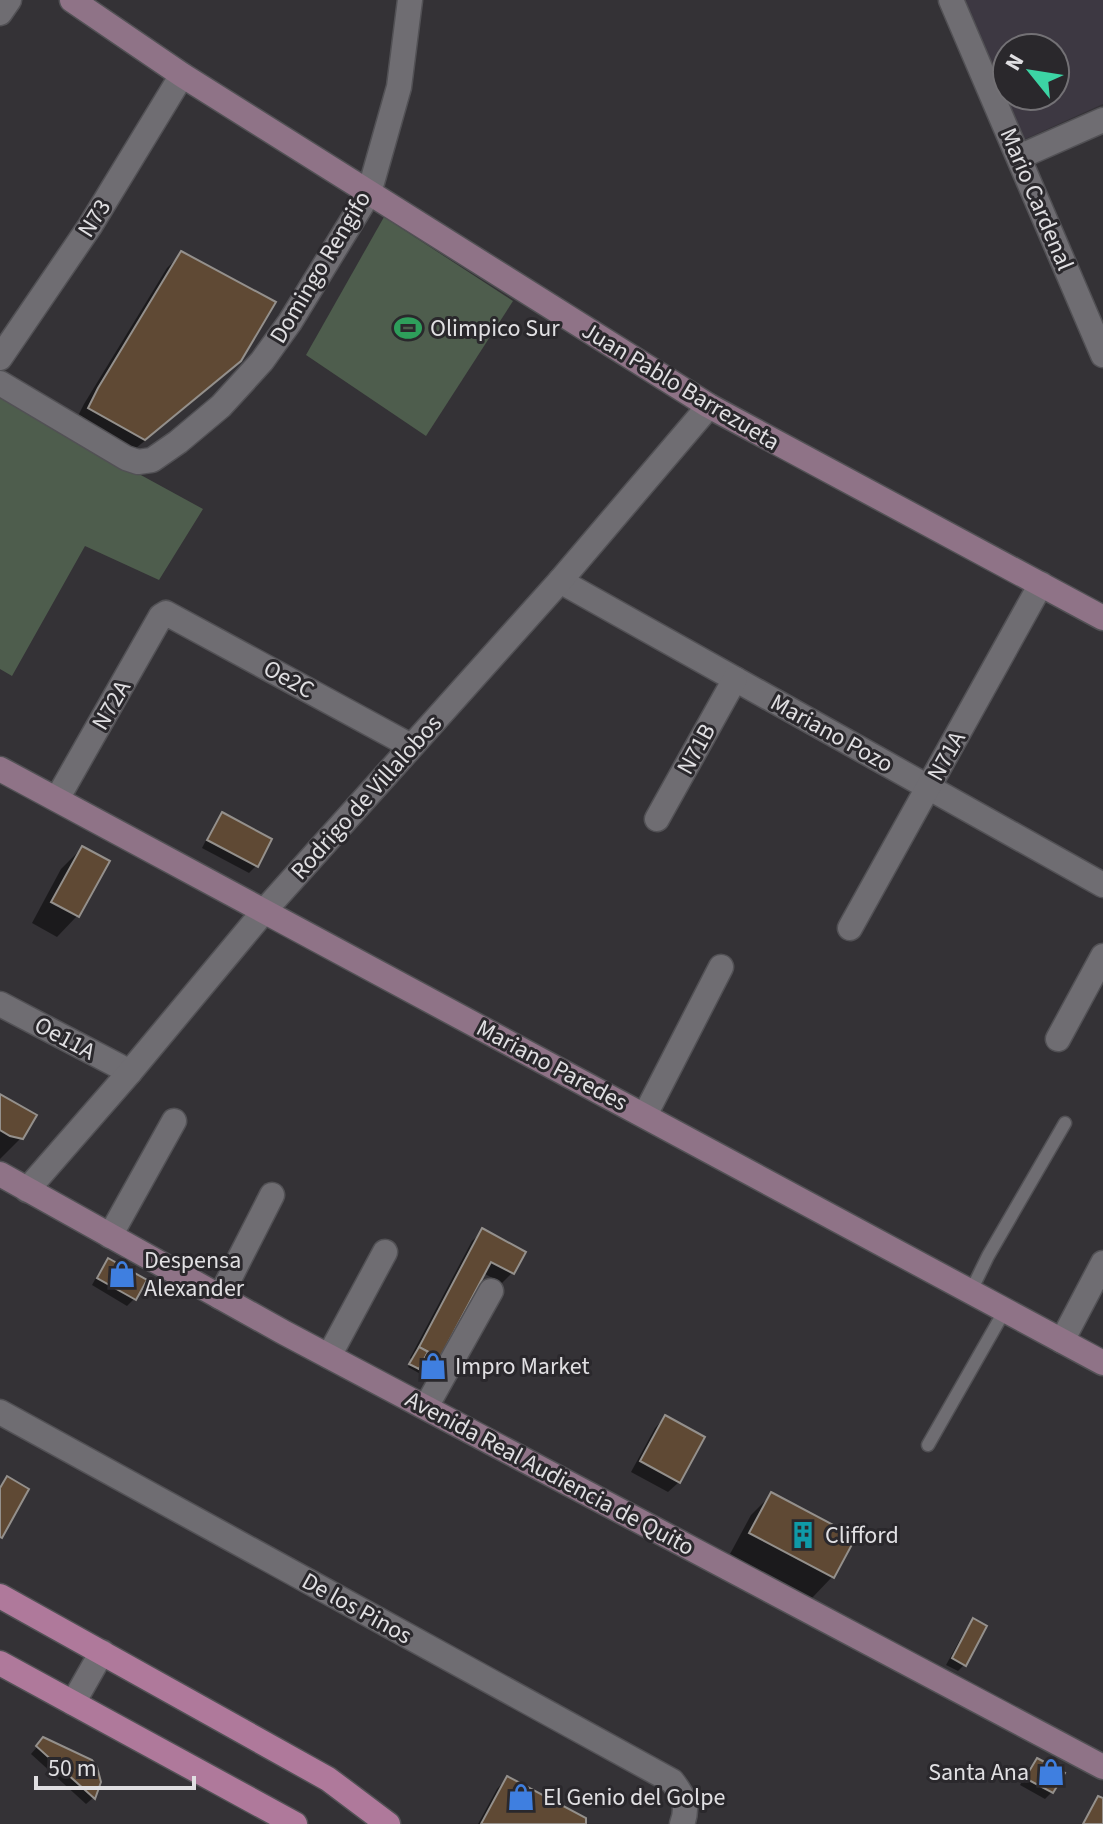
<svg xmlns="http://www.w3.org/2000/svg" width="1103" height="1824" font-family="'Source Sans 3',sans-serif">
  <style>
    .built { fill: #3d3842; fill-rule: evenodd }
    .green { fill: #4e5d4d }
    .shadow { fill: #0007 }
    .building { fill: #5f4934; stroke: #94908c; stroke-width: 2 }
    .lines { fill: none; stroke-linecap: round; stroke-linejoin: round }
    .lane-casing { stroke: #525155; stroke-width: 15 }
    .street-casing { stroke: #525155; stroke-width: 27 }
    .secondary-casing { stroke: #525155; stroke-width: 27 }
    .primary-casing { stroke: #525155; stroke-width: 27 }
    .lane { stroke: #6f6d72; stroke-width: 12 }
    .street { stroke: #6f6d72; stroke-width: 24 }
    .secondary { stroke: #8f7387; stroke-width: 24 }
    .primary { stroke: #af799b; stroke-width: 24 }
    .labels { text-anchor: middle; stroke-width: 6; stroke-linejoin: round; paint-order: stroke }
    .street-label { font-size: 24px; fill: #e0dfe2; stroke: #2a282c }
    .poi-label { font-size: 24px; fill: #e0dfe2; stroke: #2a282c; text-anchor: start }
  </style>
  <rect width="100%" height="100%" fill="#343236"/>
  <!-- built -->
  <path class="built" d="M 960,0 L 1103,0 L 1103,104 L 1021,141 ZM 1007,48 L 1055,48 L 1055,96 L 1007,96 Z"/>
  <!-- green -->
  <g class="green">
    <path d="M 384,217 L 513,301 L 426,436 L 306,355 Z"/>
    <path d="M 0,398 L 203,509 L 159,580 L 85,546 L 12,676 L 0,669 Z"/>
  </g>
  <!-- shadow -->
  <g class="shadow">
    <path d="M 181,254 L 240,360 L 225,375 L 130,453 L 75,422 L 84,404 L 167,268 Z"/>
    <path d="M 222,815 L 256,866 L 249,873 L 202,848 L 216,821 Z"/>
    <path d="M 82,848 L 107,862 L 77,916 L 57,937 L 32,923 L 61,869 Z"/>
    <path d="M 0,1096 L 21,1138 L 0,1159 Z"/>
    <path d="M 483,1231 L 512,1273 L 502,1283 L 483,1273 L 437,1359 L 433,1381 L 408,1367 L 412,1360 L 410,1358 L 472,1241 Z"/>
    <path d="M 109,1260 L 144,1281 L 134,1299 L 127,1306 L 92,1285 L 102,1267 Z"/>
    <path d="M 665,1417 L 679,1482 L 668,1492 L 631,1472 L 655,1428 Z"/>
    <path d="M 772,1494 L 853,1538 L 832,1577 L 812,1598 L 730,1554 L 751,1515 Z"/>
    <path d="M 974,1621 L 964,1665 L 958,1671 L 946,1665 L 967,1627 Z"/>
    <path d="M 43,1740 L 99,1782 L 93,1798 L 86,1804 L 31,1754 Z"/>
    <path d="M 1037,1760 L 1052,1792 L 1045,1799 L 1020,1785 L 1030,1767 Z"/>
    <path d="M 507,1778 L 584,1824 L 478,1824 L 497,1789 Z"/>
  </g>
  <!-- building -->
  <g class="building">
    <path d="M 181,251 L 276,302 L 241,361 L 145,440 L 88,408 L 98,388 Z"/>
    <path d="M 222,812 L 272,839 L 258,867 L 207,840 Z"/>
    <path d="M 82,846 L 110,861 L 79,917 L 51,902 Z"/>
    <path d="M 0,1094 L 37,1115 L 23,1139 L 10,1136 L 0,1130 Z"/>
    <path d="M 482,1228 L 526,1252 L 514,1274 L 491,1262 L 440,1358 L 419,1347 Z"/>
    <path d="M 108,1258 L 147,1280 L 136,1300 L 97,1278 Z"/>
    <path d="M 419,1347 L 428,1352 L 419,1369 L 409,1364 Z"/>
    <path d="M 428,1352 L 447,1362 L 437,1379 L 419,1369 Z"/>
    <path d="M 665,1415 L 705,1437 L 680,1483 L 640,1461 Z"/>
    <path d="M 7,1476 L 29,1489 L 2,1538 L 0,1537 L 0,1488 Z"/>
    <path d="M 771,1492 L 856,1537 L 834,1578 L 749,1533 Z"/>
    <path d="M 973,1618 L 987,1626 L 966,1666 L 952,1658 Z"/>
    <path d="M 43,1737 L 92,1760 L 97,1767 L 101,1782 L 95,1799 L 36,1746 Z"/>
    <path d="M 1037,1758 L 1065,1773 L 1053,1793 L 1025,1778 Z"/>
    <path d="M 507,1776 L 586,1818 L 586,1824 L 481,1824 Z"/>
    <path d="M 1098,1796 L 1103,1798 L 1103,1824 L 1083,1824 Z"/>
  </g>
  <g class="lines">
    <!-- lane casing -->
    <g class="lane-casing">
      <g id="lane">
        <path d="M 971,1291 L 988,1256 L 1065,1123"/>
        <path d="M 928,1445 L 1005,1310"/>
      </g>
    </g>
    <!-- street casing -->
    <g class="street-casing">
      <g id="street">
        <path d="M 951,0 L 1103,355"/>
        <path d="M 0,13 L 9,0"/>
        <path d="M 1019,157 L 1103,120"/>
        <path d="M 0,358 L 90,226 L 182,75"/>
        <path d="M 0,383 L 126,458 L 138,462 L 152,460 L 178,442 L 221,406 L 262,361 L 290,322 L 369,193 L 399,87 L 410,0"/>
        <path d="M 560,581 L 1103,885"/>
        <path d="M 57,799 L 161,616 L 166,613 L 411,746"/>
        <path d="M 657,819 L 735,679"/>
        <path d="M 850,928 L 1041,584"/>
        <path d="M 0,1004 L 130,1072"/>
        <path d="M 1058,1039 L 1103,956"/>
        <path d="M 645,1115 L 721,967"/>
        <path d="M 27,1190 L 130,1072 L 265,910 L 560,581 L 709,406"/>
        <path d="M 110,1236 L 174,1121"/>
        <path d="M 220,1297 L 272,1195"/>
        <path d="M 1062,1341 L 1103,1263"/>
        <path d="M 329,1356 L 385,1252"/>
        <path d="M 426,1407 L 491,1291"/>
        <path d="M 0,1412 L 672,1781 C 683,1795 689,1806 682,1824"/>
        <path d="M 73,1703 L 102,1652"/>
      </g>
    </g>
    <!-- secondary casing -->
    <g class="secondary-casing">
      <g id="secondary">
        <path d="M 72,0 L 182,75 L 709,406 L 1103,618"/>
        <path d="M 0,769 L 1103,1363"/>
        <path d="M 0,1174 L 283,1332 L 1103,1767"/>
      </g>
    </g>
    <!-- primary casing -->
    <g class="primary-casing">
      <g id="primary">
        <path d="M 0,1596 L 328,1779 L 388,1824"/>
        <path d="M 0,1663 L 295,1824"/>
      </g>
    </g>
    <!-- lane -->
    <use href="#lane" class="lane"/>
    <!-- street -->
    <use href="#street" class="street"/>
    <!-- secondary -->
    <use href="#secondary" class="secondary"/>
    <!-- primary -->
    <use href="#primary" class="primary"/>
  </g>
  <!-- icons -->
  <defs>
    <g id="stadium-bare" transform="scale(2.16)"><path d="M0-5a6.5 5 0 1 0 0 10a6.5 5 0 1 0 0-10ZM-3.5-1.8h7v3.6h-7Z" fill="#2e9e5b" stroke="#2a282c" stroke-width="2.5" paint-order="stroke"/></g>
    <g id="shop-bare" transform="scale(2.16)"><path d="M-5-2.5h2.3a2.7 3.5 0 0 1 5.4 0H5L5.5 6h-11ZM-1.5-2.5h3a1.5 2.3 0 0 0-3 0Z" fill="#3f7fe0" stroke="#2a282c" stroke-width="2.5" paint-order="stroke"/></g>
    <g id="building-bare" transform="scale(2.16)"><path d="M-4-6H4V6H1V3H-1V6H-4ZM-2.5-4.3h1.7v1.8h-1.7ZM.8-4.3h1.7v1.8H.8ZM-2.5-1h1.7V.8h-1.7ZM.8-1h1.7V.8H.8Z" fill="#0f9aa8" stroke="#2a282c" stroke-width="2.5" paint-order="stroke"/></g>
  </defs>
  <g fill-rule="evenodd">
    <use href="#stadium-bare" x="408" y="328"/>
    <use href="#shop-bare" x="122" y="1274"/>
    <use href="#shop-bare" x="433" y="1366"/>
    <use href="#building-bare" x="803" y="1535"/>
    <use href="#shop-bare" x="1051" y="1772"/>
    <use href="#shop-bare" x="521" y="1797"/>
  </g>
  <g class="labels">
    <!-- street labels -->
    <g class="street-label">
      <text transform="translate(1037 199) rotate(67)" y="8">Mario Cardenal</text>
      <text transform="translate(94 218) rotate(-58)" y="8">N73</text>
      <text transform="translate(320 267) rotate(-59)" y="8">Domingo Rengifo</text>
      <text transform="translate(681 386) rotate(31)" y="8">Juan Pablo Barrezueta</text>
      <text transform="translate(289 679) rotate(29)" y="8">Oe2C</text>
      <text transform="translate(111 705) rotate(-60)" y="8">N72A</text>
      <text transform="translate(832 733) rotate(29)" y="8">Mariano Pozo</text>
      <text transform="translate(696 749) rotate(-61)" y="8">N71B</text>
      <text transform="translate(946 756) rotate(-61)" y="8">N71A</text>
      <text transform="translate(366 797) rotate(-48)" y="8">Rodrigo de Villalobos</text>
      <text transform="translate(65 1038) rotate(28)" y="8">Oe11A</text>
      <text transform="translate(552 1065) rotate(28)" y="8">Mariano Paredes</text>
      <text transform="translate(550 1473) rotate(28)" y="8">Avenida Real Audiencia de Quito</text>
      <text transform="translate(357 1608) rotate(29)" y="8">De los Pinos</text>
    </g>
    <!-- poi labels -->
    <g class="poi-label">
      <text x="430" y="336">Olimpico Sur</text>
      <text x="144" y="1268">Despensa<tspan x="144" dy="28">Alexander</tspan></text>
      <text x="455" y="1374">Impro Market</text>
      <text x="825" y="1543">Clifford</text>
      <text x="1029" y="1780" text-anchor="end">Santa Ana</text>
      <text x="543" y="1805">El Genio del Golpe</text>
    </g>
  </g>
  <!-- north arrow -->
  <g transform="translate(1031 72) rotate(300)"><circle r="38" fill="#2a282c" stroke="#737175" stroke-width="2"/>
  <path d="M0-6L14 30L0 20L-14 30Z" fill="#3cd4a4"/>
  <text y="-12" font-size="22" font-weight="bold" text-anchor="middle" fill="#e0dfe2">N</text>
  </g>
  <!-- scale -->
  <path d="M36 1776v12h158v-12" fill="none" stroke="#e0dfe2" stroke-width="4"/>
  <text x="48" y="1776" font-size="24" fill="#e0dfe2" stroke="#2a282c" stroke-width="6" paint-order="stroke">50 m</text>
</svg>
